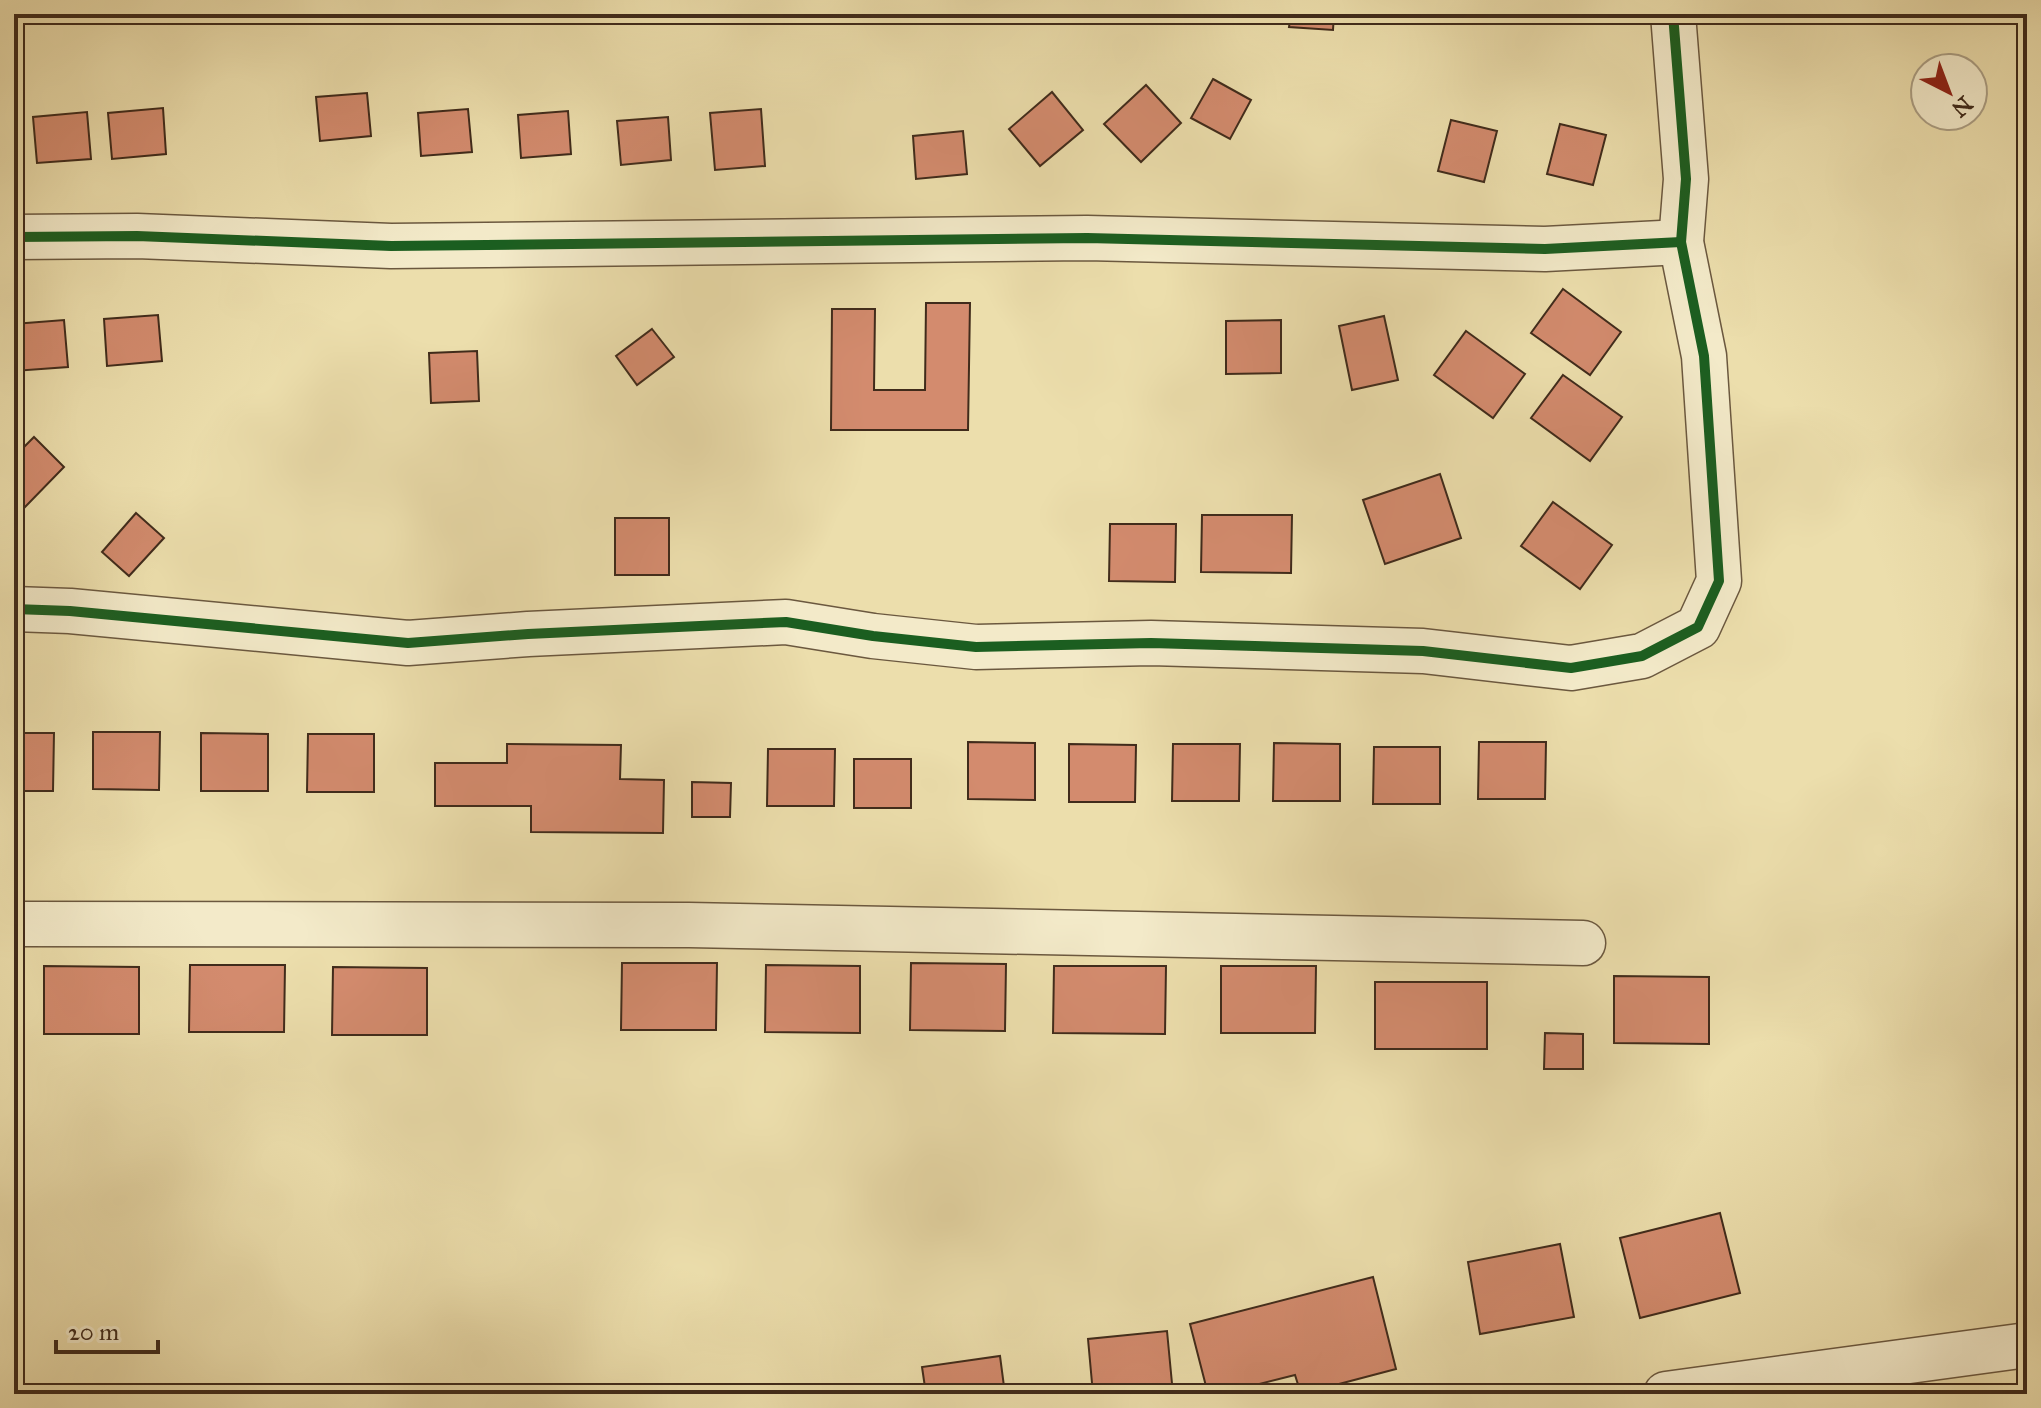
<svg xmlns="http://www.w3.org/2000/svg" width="2041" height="1408" font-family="'IM FELL Great Primer',serif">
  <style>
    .building { fill: #d38b6e; stroke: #402b1b; stroke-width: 2 }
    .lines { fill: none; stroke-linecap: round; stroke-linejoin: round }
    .minor-casing { stroke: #6b583f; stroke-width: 47 }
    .minor { stroke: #f3eac9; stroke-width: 44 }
    .cycleway-casing { stroke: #f3eac9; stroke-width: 15 }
    .cycleway { stroke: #1b5e20; stroke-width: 10 }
  </style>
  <rect width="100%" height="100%" fill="#ecdeac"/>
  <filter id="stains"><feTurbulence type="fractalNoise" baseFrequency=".0025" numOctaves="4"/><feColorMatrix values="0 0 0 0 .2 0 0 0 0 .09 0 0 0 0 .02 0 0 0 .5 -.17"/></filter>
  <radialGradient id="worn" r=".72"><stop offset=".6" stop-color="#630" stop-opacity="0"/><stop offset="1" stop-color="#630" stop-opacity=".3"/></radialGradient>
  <!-- building -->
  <g class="building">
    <path d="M 1291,14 L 1334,14 L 1333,30 L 1289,27 Z"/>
    <path d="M 1213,79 L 1251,100 L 1230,139 L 1191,118 Z"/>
    <path d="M 1146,85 L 1181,123 L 1141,162 L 1104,124 Z"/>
    <path d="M 1052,92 L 1083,130 L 1040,166 L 1009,129 Z"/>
    <path d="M 367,93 L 371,136 L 320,141 L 316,97 Z"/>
    <path d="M 163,108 L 166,154 L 112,159 L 108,113 Z"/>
    <path d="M 468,109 L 472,152 L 421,156 L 418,113 Z"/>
    <path d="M 761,109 L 765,166 L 715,170 L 710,113 Z"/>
    <path d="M 568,111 L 571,154 L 521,158 L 518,115 Z"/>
    <path d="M 87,112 L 91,159 L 37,163 L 33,117 Z"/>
    <path d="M 668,117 L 671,160 L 621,165 L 617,121 Z"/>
    <path d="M 1451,120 L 1497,131 L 1484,182 L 1438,171 Z"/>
    <path d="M 1560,124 L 1606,135 L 1593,185 L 1547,174 Z"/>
    <path d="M 963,131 L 967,174 L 916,179 L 913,136 Z"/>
    <path d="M 1563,289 L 1621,332 L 1590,375 L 1531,333 Z"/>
    <path d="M 926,303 L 970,303 L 968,430 L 831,430 L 832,309 L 875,309 L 874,390 L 925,390 Z"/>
    <path d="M 158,315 L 162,361 L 107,366 L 104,319 Z"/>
    <path d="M 1384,316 L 1398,380 L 1352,390 L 1339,326 Z"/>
    <path d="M 64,320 L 68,367 L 14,371 L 14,324 Z"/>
    <path d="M 1281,320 L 1281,373 L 1226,374 L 1226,321 Z"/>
    <path d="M 652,329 L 674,357 L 637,385 L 616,356 Z"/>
    <path d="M 1466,331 L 1525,374 L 1493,418 L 1434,375 Z"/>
    <path d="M 477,351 L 479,401 L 431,403 L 429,353 Z"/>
    <path d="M 1563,375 L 1622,417 L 1590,461 L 1531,418 Z"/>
    <path d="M 34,437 L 64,467 L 25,507 L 14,496 L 14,457 Z"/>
    <path d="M 1440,474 L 1461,538 L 1385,564 L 1363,500 Z"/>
    <path d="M 1553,502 L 1612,545 L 1580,589 L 1521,546 Z"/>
    <path d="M 136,513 L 164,538 L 129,576 L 102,552 Z"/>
    <path d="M 1202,515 L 1292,515 L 1291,573 L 1201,572 Z"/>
    <rect x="615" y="518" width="54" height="57"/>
    <path d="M 1110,524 L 1176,524 L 1175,582 L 1109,581 Z"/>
    <path d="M 93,732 L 160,732 L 159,790 L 93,789 Z"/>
    <path d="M 14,733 L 54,733 L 53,791 L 14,791 Z"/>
    <path d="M 201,733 L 268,734 L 268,791 L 201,791 Z"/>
    <path d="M 308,734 L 374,734 L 374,792 L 307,792 Z"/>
    <path d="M 968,742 L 1035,743 L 1035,800 L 968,799 Z"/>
    <path d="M 1479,742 L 1546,742 L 1545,799 L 1478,799 Z"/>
    <path d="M 1274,743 L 1340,744 L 1340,801 L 1273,801 Z"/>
    <path d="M 507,744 L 621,745 L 620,779 L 664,780 L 663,833 L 531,832 L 531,806 L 435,806 L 435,763 L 507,763 Z"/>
    <path d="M 1069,744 L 1136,745 L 1135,802 L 1069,802 Z"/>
    <path d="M 1173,744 L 1240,744 L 1239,801 L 1172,801 Z"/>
    <path d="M 1374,747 L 1440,747 L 1440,804 L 1373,804 Z"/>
    <path d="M 768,749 L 835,749 L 834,806 L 767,806 Z"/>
    <rect x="854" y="759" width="57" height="49"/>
    <path d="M 692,782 L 731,783 L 730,817 L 692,817 Z"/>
    <path d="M 622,963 L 717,963 L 716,1030 L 621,1030 Z"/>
    <path d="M 911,963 L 1006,964 L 1005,1031 L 910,1030 Z"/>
    <path d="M 190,965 L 285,965 L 284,1032 L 189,1032 Z"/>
    <path d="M 766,965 L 860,966 L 860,1033 L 765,1032 Z"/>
    <path d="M 44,966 L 139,967 L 139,1034 L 44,1034 Z"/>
    <path d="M 1054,966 L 1166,966 L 1165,1034 L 1053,1033 Z"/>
    <path d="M 1221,966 L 1316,966 L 1315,1033 L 1221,1033 Z"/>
    <path d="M 333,967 L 427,968 L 427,1035 L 332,1035 Z"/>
    <path d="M 1614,976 L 1709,977 L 1709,1044 L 1614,1043 Z"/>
    <rect x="1375" y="982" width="112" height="67"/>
    <path d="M 1545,1033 L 1583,1034 L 1583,1069 L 1544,1069 Z"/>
    <path d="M 1720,1213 L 1740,1293 L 1640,1318 L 1620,1238 Z"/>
    <path d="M 1560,1244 L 1574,1317 L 1480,1334 L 1468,1262 Z"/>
    <path d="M 1373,1277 L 1396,1369 L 1301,1394 L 1295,1375 L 1220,1394 L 1208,1394 L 1190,1324 Z"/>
    <path d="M 1167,1331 L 1173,1394 L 1093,1394 L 1088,1339 Z"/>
    <path d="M 1000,1356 L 1005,1394 L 926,1394 L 922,1367 Z"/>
  </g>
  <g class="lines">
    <!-- minor casing -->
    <g class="minor-casing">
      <g id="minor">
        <path d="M 14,237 L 137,236 L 391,246 L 1087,238 L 1545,249 L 1681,242"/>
        <path d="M 14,609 L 70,611 L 408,643 L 528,634 L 786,622 L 873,636 L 976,647 L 1151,643 L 1423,651 L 1571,668 L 1642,656 L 1698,627 L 1719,581 L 1704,356 L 1681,242 L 1686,179 L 1673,14"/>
        <path d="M 14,924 L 689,925 L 1583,943"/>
        <path d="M 1666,1394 L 2027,1345"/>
      </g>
    </g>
    <!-- minor -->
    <use href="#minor" class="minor"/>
    <!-- cycleway casing -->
    <g class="cycleway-casing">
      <g id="cycleway">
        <path d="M 14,237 L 137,236 L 391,246 L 1087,238 L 1545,249 L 1681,242"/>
        <path d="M 14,609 L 70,611 L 408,643 L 528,634 L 786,622 L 873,636 L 976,647 L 1151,643 L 1423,651 L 1571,668 L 1642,656 L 1698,627 L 1719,581 L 1704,356 L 1681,242 L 1686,179 L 1673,14"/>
      </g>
    </g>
    <!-- cycleway -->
    <use href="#cycleway" class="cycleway"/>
  </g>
  <!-- margin -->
  <rect width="2041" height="1408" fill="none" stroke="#ecdeac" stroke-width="48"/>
  <rect x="16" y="16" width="2009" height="1376" fill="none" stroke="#402b1b" stroke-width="4"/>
  <rect x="24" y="24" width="1993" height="1360" fill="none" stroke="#402b1b" stroke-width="2"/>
  <!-- north arrow -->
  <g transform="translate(1949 92) rotate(138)"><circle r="38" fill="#f3eac9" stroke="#ab9e83" stroke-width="2"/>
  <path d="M0-6L14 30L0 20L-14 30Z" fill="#8f2418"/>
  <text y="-12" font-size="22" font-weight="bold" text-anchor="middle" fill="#402b1b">N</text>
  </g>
  <!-- scale -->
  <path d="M56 1340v12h102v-12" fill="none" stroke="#402b1b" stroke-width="4"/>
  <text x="68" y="1340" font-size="24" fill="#402b1b" stroke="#f3eac9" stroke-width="6" paint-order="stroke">20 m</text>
  <rect width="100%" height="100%" filter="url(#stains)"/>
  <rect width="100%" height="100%" fill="url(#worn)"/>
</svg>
